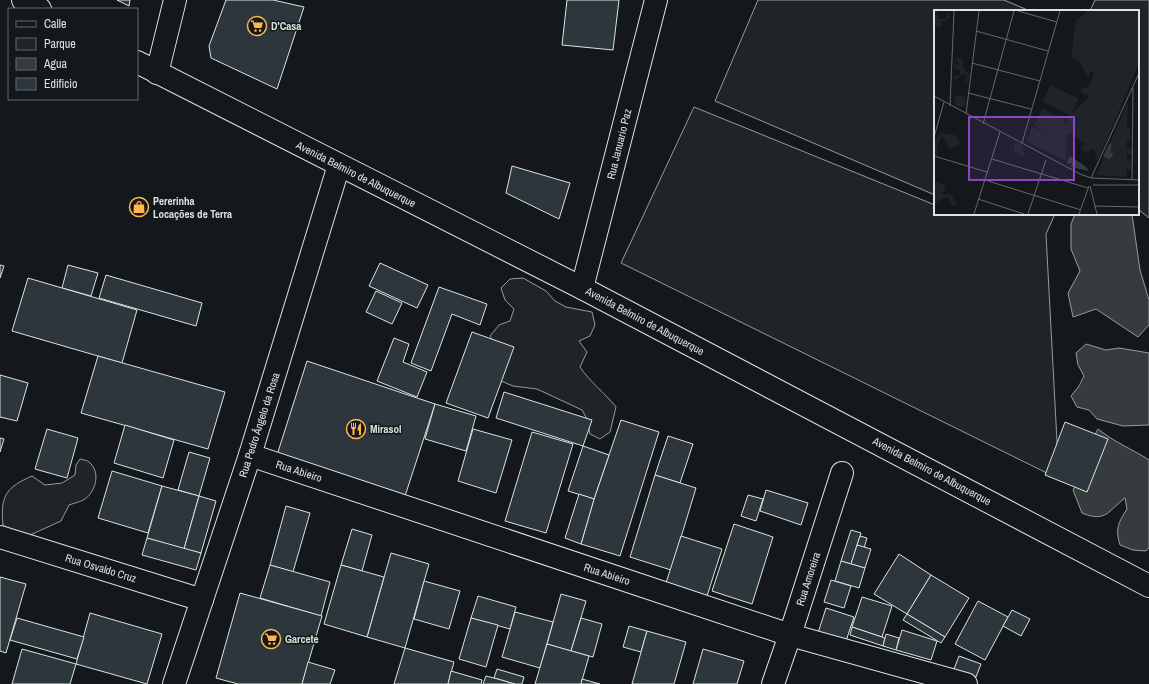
<svg xmlns="http://www.w3.org/2000/svg" width="1149" height="684" font-family="'Archivo Narrow',sans-serif">
  <style>
    .green { fill: #202428; stroke: #939e99 }
    .water { fill: #363b3e; stroke: #939e99 }
    .building { fill: #2c363c; stroke: #d8e6dc }
    .lines { fill: none; stroke-linecap: round; stroke-linejoin: round }
    .street-casing { stroke: #d8e6dc; stroke-width: 24 }
    .secondary-casing { stroke: #d8e6dc; stroke-width: 24 }
    .street { stroke: #14181c; stroke-width: 22 }
    .secondary { stroke: #14181c; stroke-width: 22 }
    .labels { text-anchor: middle; stroke-width: 3; stroke-linejoin: round; paint-order: stroke }
    .poi-label { font-size: 11px; font-weight: bold; fill: #d8e6dc; stroke: #14181c; text-anchor: start }
    .street-label { font-size: 11px; fill: #d8e6dc; stroke: #14181c }
    .inset-road { fill: none; stroke: #626a69; stroke-width: 1 }
    .view { fill: #8948c3; fill-opacity: 0.15; stroke: #8948c3; stroke-width: 2 }
    .inset-edge { fill: none; stroke: #d8e6dc; stroke-width: 2 }
  </style>
  <rect width="100%" height="100%" fill="#14181c"/>
  <!-- green -->
  <g class="green">
    <path d="M 758,0 L 1004,0 L 1030,11 L 935,11 L 935,195 L 715,101 Z"/>
    <path d="M 1095,0 L 1149,0 L 1149,218 L 1138,209 L 1138,11 L 1090,11 Z"/>
    <path d="M 694,107 L 935,205 L 935,214 L 1055,214 L 1046,234 L 1059,479 L 621,263 Z"/>
    <path d="M 523,278 L 546,291 L 555,301 L 566,307 L 592,312 L 595,325 L 590,336 L 579,341 L 587,352 L 580,367 C 590,382 605,393 616,407 L 610,432 L 600,439 L 590,434 L 588,421 L 582,410 L 537,389 L 513,386 L 501,381 L 496,346 L 490,336 L 499,325 L 510,321 L 514,309 L 505,300 L 501,288 L 510,279 Z"/>
    <path d="M 80,459 C 83,460 87,460 89,462 C 101,472 96,491 85,499 C 81,502 74,503 69,505 L 61,521 L 30,535 L 17,534 L 3,525 C 0,495 7,487 32,476 L 45,485 L 62,483 L 75,475 L 76,465 Z"/>
  </g>
  <!-- water -->
  <g class="water">
    <path d="M 1075,214 L 1132,214 L 1140,270 L 1149,300 L 1149,325 L 1138,337 L 1096,309 L 1073,317 L 1068,293 L 1080,271 L 1071,249 L 1071,224 Z"/>
    <path d="M 1086,344 L 1106,350 L 1119,348 L 1149,353 L 1149,425 L 1123,426 L 1097,419 L 1089,410 L 1077,407 L 1071,396 L 1079,386 L 1084,376 L 1078,365 L 1076,353 Z"/>
    <path d="M 1098,429 C 1114,442 1132,449 1149,460 L 1149,548 L 1146,551 L 1133,550 L 1120,545 C 1115,529 1118,523 1127,509 L 1125,498 C 1108,511 1106,523 1082,513 L 1073,490 L 1080,479 L 1091,442 Z"/>
  </g>
  <!-- building -->
  <g class="building">
    <path d="M 117,0 L 130,0 L 129,6 Z"/>
    <path d="M 226,0 L 273,0 L 304,7 L 277,89 L 211,58 L 209,46 Z"/>
    <path d="M 567,0 L 619,0 L 613,50 L 562,45 Z"/>
    <path d="M 512,166 L 570,183 L 559,219 L 506,193 Z"/>
    <path d="M 380,263 L 428,285 L 417,308 L 369,286 Z"/>
    <path d="M 0,265 L 4,266 L 0,278 Z"/>
    <path d="M 68,265 L 98,273 L 91,296 L 62,288 Z"/>
    <path d="M 106,275 L 202,303 L 196,326 L 99,298 Z"/>
    <path d="M 28,278 L 137,310 L 122,363 L 12,331 Z"/>
    <path d="M 439,287 L 487,304 L 480,325 L 452,314 L 431,371 L 411,363 Z"/>
    <path d="M 376,291 L 402,303 L 392,324 L 366,312 Z"/>
    <path d="M 472,332 L 514,347 L 488,418 L 446,403 Z"/>
    <path d="M 394,338 L 409,344 L 403,362 L 427,372 L 417,397 L 377,381 Z"/>
    <path d="M 98,356 L 225,392 L 208,449 L 81,413 Z"/>
    <path d="M 307,361 L 435,404 L 405,496 L 277,455 Z"/>
    <path d="M 0,375 L 28,383 L 17,421 L 0,417 Z"/>
    <path d="M 504,392 L 592,420 L 583,446 L 496,418 Z"/>
    <path d="M 435,404 L 476,416 L 466,451 L 425,439 Z"/>
    <path d="M 621,420 L 659,432 L 620,556 L 581,544 L 594,499 Z"/>
    <path d="M 1065,422 L 1108,439 L 1087,492 L 1045,475 Z"/>
    <path d="M 125,425 L 174,440 L 163,478 L 114,463 Z"/>
    <path d="M 47,429 L 78,438 L 67,478 L 35,469 Z"/>
    <path d="M 473,429 L 512,440 L 496,493 L 458,481 Z"/>
    <path d="M 532,432 L 573,444 L 546,533 L 505,521 Z"/>
    <path d="M 668,436 L 693,444 L 680,483 L 655,475 Z"/>
    <path d="M 0,438 L 4,439 L 0,452 Z"/>
    <path d="M 583,446 L 609,455 L 594,499 L 568,491 Z"/>
    <path d="M 189,452 L 210,458 L 199,496 L 178,490 Z"/>
    <path d="M 112,471 L 162,486 L 148,533 L 98,518 Z"/>
    <path d="M 655,475 L 696,488 L 671,570 L 630,557 Z"/>
    <path d="M 162,486 L 199,496 L 184,549 L 147,538 Z"/>
    <path d="M 766,490 L 808,503 L 801,525 L 760,511 Z"/>
    <path d="M 579,494 L 594,499 L 581,544 L 565,538 Z"/>
    <path d="M 748,495 L 763,499 L 756,521 L 741,516 Z"/>
    <path d="M 199,496 L 216,501 L 201,553 L 184,549 Z"/>
    <path d="M 286,506 L 310,513 L 293,572 L 270,565 Z"/>
    <path d="M 734,524 L 773,537 L 752,604 L 712,591 Z"/>
    <path d="M 352,529 L 372,535 L 362,571 L 341,565 Z"/>
    <path d="M 851,530 L 861,533 L 851,564 L 841,561 Z"/>
    <path d="M 681,536 L 722,549 L 707,596 L 666,583 Z"/>
    <path d="M 860,536 L 867,538 L 864,548 L 857,545 Z"/>
    <path d="M 147,538 L 201,553 L 196,570 L 142,555 Z"/>
    <path d="M 857,545 L 871,549 L 865,568 L 851,564 Z"/>
    <path d="M 391,553 L 429,564 L 405,648 L 367,637 Z"/>
    <path d="M 899,554 L 931,575 L 907,614 L 874,594 Z"/>
    <path d="M 841,561 L 865,568 L 859,588 L 835,581 Z"/>
    <path d="M 270,565 L 330,582 L 321,616 L 260,598 Z"/>
    <path d="M 341,565 L 384,577 L 367,637 L 324,624 Z"/>
    <path d="M 931,575 L 969,598 L 945,637 L 907,614 Z"/>
    <path d="M 0,577 L 26,584 L 6,653 L 0,651 Z"/>
    <path d="M 831,580 L 851,586 L 844,608 L 824,602 Z"/>
    <path d="M 424,581 L 460,591 L 449,629 L 414,619 Z"/>
    <path d="M 240,593 L 322,616 L 302,684 L 238,684 L 216,678 Z"/>
    <path d="M 561,594 L 586,601 L 571,651 L 547,644 Z"/>
    <path d="M 478,596 L 516,607 L 510,629 L 471,618 Z"/>
    <path d="M 862,597 L 892,606 L 882,637 L 852,627 Z"/>
    <path d="M 978,601 L 1008,617 L 985,660 L 955,644 Z"/>
    <path d="M 826,608 L 854,617 L 845,644 L 817,636 Z"/>
    <path d="M 1012,610 L 1030,619 L 1021,636 L 1003,626 Z"/>
    <path d="M 515,612 L 553,622 L 540,668 L 502,657 Z"/>
    <path d="M 90,613 L 162,634 L 147,684 L 76,664 Z"/>
    <path d="M 907,614 L 945,637 L 941,643 L 903,620 Z"/>
    <path d="M 17,618 L 84,637 L 77,659 L 10,640 Z"/>
    <path d="M 471,618 L 498,625 L 486,667 L 459,659 Z"/>
    <path d="M 581,618 L 602,624 L 593,657 L 571,651 Z"/>
    <path d="M 629,626 L 647,631 L 641,652 L 623,647 Z"/>
    <path d="M 852,627 L 885,638 L 883,646 L 850,635 Z"/>
    <path d="M 902,630 L 937,641 L 931,660 L 896,650 Z"/>
    <path d="M 647,631 L 686,642 L 674,684 L 632,684 Z"/>
    <path d="M 886,634 L 899,638 L 896,650 L 883,646 Z"/>
    <path d="M 547,644 L 589,656 L 581,684 L 535,684 Z"/>
    <path d="M 405,648 L 454,662 L 448,684 L 394,684 Z"/>
    <path d="M 22,649 L 76,664 L 70,684 L 12,684 Z"/>
    <path d="M 703,649 L 744,661 L 737,684 L 693,684 Z"/>
    <path d="M 959,656 L 981,664 L 976,677 L 954,669 Z"/>
    <path d="M 308,662 L 335,670 L 330,684 L 302,684 Z"/>
    <path d="M 497,669 L 524,677 L 522,684 L 515,684 L 494,678 Z"/>
    <path d="M 451,671 L 482,680 L 481,684 L 448,684 Z"/>
    <path d="M 486,676 L 494,678 L 515,684 L 483,684 Z"/>
    <path d="M 582,679 L 600,684 L 581,684 Z"/>
  </g>
  <g class="lines">
    <!-- street casing -->
    <g class="street-casing">
      <g id="street">
        <path d="M 582,288 L 656,0"/>
        <path d="M 250,455 L 790,635 L 966,684"/>
        <path d="M 0,537 L 202,600"/>
        <path d="M 773,684 L 790,635 L 842,473"/>
      </g>
    </g>
    <!-- secondary casing -->
    <g class="secondary-casing">
      <g id="secondary">
        <path d="M 23,0 L 40,9"/>
        <path d="M 137,62 L 582,288 L 1149,586"/>
        <path d="M 157,73 L 175,0"/>
        <path d="M 174,684 L 250,455 L 339,165"/>
      </g>
    </g>
    <!-- street -->
    <use href="#street" class="street"/>
    <!-- secondary -->
    <use href="#secondary" class="secondary"/>
  </g>
  <!-- icons -->
  <defs>
    <g id="supermarket-ring" transform="scale(1)"><circle r="9.5" fill="#14181c" stroke="#ffb74d" stroke-width="1.5"/><path d="M-6-5.5h2.5l.6 2H6L4.5 2H-2.5L-4.4-4H-6ZM-1.5 3.2a1.3 1.3 0 1 0 .1 0ZM3 3.2a1.3 1.3 0 1 0 .1 0Z" fill="#ffb74d"/></g>
    <g id="shop-ring" transform="scale(1)"><circle r="9.5" fill="#14181c" stroke="#ffb74d" stroke-width="1.5"/><path d="M-5-2.5h2.3a2.7 3.5 0 0 1 5.4 0H5L5.5 6h-11ZM-1.5-2.5h3a1.5 2.3 0 0 0-3 0Z" fill="#ffb74d"/></g>
    <g id="restaurant-ring" transform="scale(1)"><circle r="9.5" fill="#14181c" stroke="#ffb74d" stroke-width="1.5"/><path d="M-5-6h1v4h1v-4h1v4h1v-4h1v5L-1.5 .5V6h-2V.5L-5-1ZM5-6V6H3V1.5H1.5Q1.5-4 5-6Z" fill="#ffb74d"/></g>
  </defs>
  <g fill-rule="evenodd">
    <use href="#supermarket-ring" x="257" y="26"/>
    <use href="#shop-ring" x="139" y="207"/>
    <use href="#restaurant-ring" x="356" y="429"/>
    <use href="#supermarket-ring" x="271" y="639"/>
  </g>
  <g class="labels">
    <!-- poi labels -->
    <g class="poi-label">
      <text x="271" y="30">D'Casa</text>
      <text x="153" y="205">Pererinha<tspan x="153" dy="13">Locações de Terra</tspan></text>
      <text x="370" y="433">Mirasol</text>
      <text x="285" y="643">Garcete</text>
    </g>
    <!-- street labels -->
    <g class="street-label">
      <text transform="translate(619 144) rotate(-76)" y="4">Rua Januario Paz</text>
      <text transform="translate(356 174) rotate(27)" y="4">Avenida Belmiro de Albuquerque</text>
      <text transform="translate(645 321) rotate(28)" y="4">Avenida Belmiro de Albuquerque</text>
      <text transform="translate(259 425) rotate(-72)" y="4">Rua Pedro Ângelo da Rosa</text>
      <text transform="translate(299 471) rotate(18)" y="4">Rua Abieiro</text>
      <text transform="translate(932 471) rotate(28)" y="4">Avenida Belmiro de Albuquerque</text>
      <text transform="translate(101 568) rotate(17)" y="4">Rua Osvaldo Cruz</text>
      <text transform="translate(607 574) rotate(18)" y="4">Rua Abieiro</text>
      <text transform="translate(808 579) rotate(-72)" y="4">Rua Amoreira</text>
    </g>
  </g>
  <!-- overview -->
  <g transform="translate(934 10)">
    <rect width="205" height="205" fill="#14181c"/>
    <path d="M 0,1 L 4,1 L 1,4 L 4,5 L 6,9 L 12,9 L 13,4 L 17,6 L 12,12 L 6,11 L 9,14 L 6,16 L 7,21 L 4,16 L 0,17 ZM 151,1 L 205,1 L 205,53 L 166,146 L 162,150 L 161,140 L 157,139 L 154,143 L 148,141 L 147,136 L 152,134 L 137,124 L 133,124 L 132,151 L 92,131 L 98,117 L 123,126 L 100,116 L 108,99 L 132,109 L 125,126 L 136,105 L 109,92 L 116,75 L 144,88 L 138,103 L 156,86 L 148,83 L 147,79 L 155,77 L 160,62 L 156,62 L 156,66 L 152,64 L 147,54 L 137,47 L 142,10 L 153,2 ZM 20,49 L 28,49 L 29,58 L 36,65 L 33,73 L 31,73 L 33,67 L 30,64 L 20,70 L 20,66 L 25,66 L 26,61 L 21,59 L 20,55 L 26,54 ZM20 91a6 6 0 1 1 12 0a6 6 0 1 1-12 0ZM 194,92 L 193,117 L 198,119 L 195,123 L 198,129 L 193,131 L 193,138 L 195,137 L 201,141 L 197,145 L 193,143 L 193,150 L 198,152 L 197,159 L 194,160 L 193,157 L 192,167 L 162,165 ZM 6,123 L 21,125 L 28,134 L 15,139 L 11,129 L 7,127 L 3,136 L 4,145 L 0,145 L 0,133 ZM 81,132 L 89,136 L 90,147 L 80,141 ZM 4,172 L 12,176 L 8,183 L 13,185 L 15,182 L 23,194 L 17,196 L 16,189 L 10,187 L 0,196 L 0,174 Z" fill="#202428"/>
    <path d="M 178,133 L 176,143 L 179,142 L 178,147 L 175,149 L 169,147 L 175,134 ZM 136,146 L 151,156 L 155,161 L 137,157 L 138,153 L 135,154 L 133,152 Z" fill="#363b3e"/>
    <path class="inset-road" d="M 84,1 L 123,12M 42,21 L 114,41M 38,53 L 106,71M 34,83 L 97,99M 0,86 L 146,164 L 157,168 L 205,170M 16,96 L 20,1M 32,104 L 45,1M 49,114 L 80,1M 0,127 L 10,92M 88,133 L 126,1M 0,146 L 53,162M 58,149 L 154,178M 157,168 L 205,63M 51,170 L 147,200M 198,170 L 199,78M 159,175 L 205,175M 156,176 L 163,204M 44,189 L 90,204M 160,196 L 205,197M 40,204 L 66,122M 94,204 L 112,150M 145,204 L 155,176"/>
    <path class="view" d="M 35,107 L 140,107 L 140,170 L 35,170 Z"/>
    <rect width="205" height="205" class="inset-edge"/>
  </g>
  <!-- legend -->
  <rect x="8" y="8" width="130" height="92" fill="#14181c" stroke="#626a69"/>
  <rect x="16" y="21" width="20" height="6" fill="#14181c" stroke="#626a69"/>
  <text x="44" y="28" font-size="12" fill="#d8e6dc">Calle</text>
  <rect x="16" y="38" width="20" height="12" fill="#202428" stroke="#626a69"/>
  <text x="44" y="48" font-size="12" fill="#d8e6dc">Parque</text>
  <rect x="16" y="58" width="20" height="12" fill="#363b3e" stroke="#626a69"/>
  <text x="44" y="68" font-size="12" fill="#d8e6dc">Agua</text>
  <rect x="16" y="78" width="20" height="12" fill="#2c363c" stroke="#626a69"/>
  <text x="44" y="88" font-size="12" fill="#d8e6dc">Edificio</text>
</svg>
